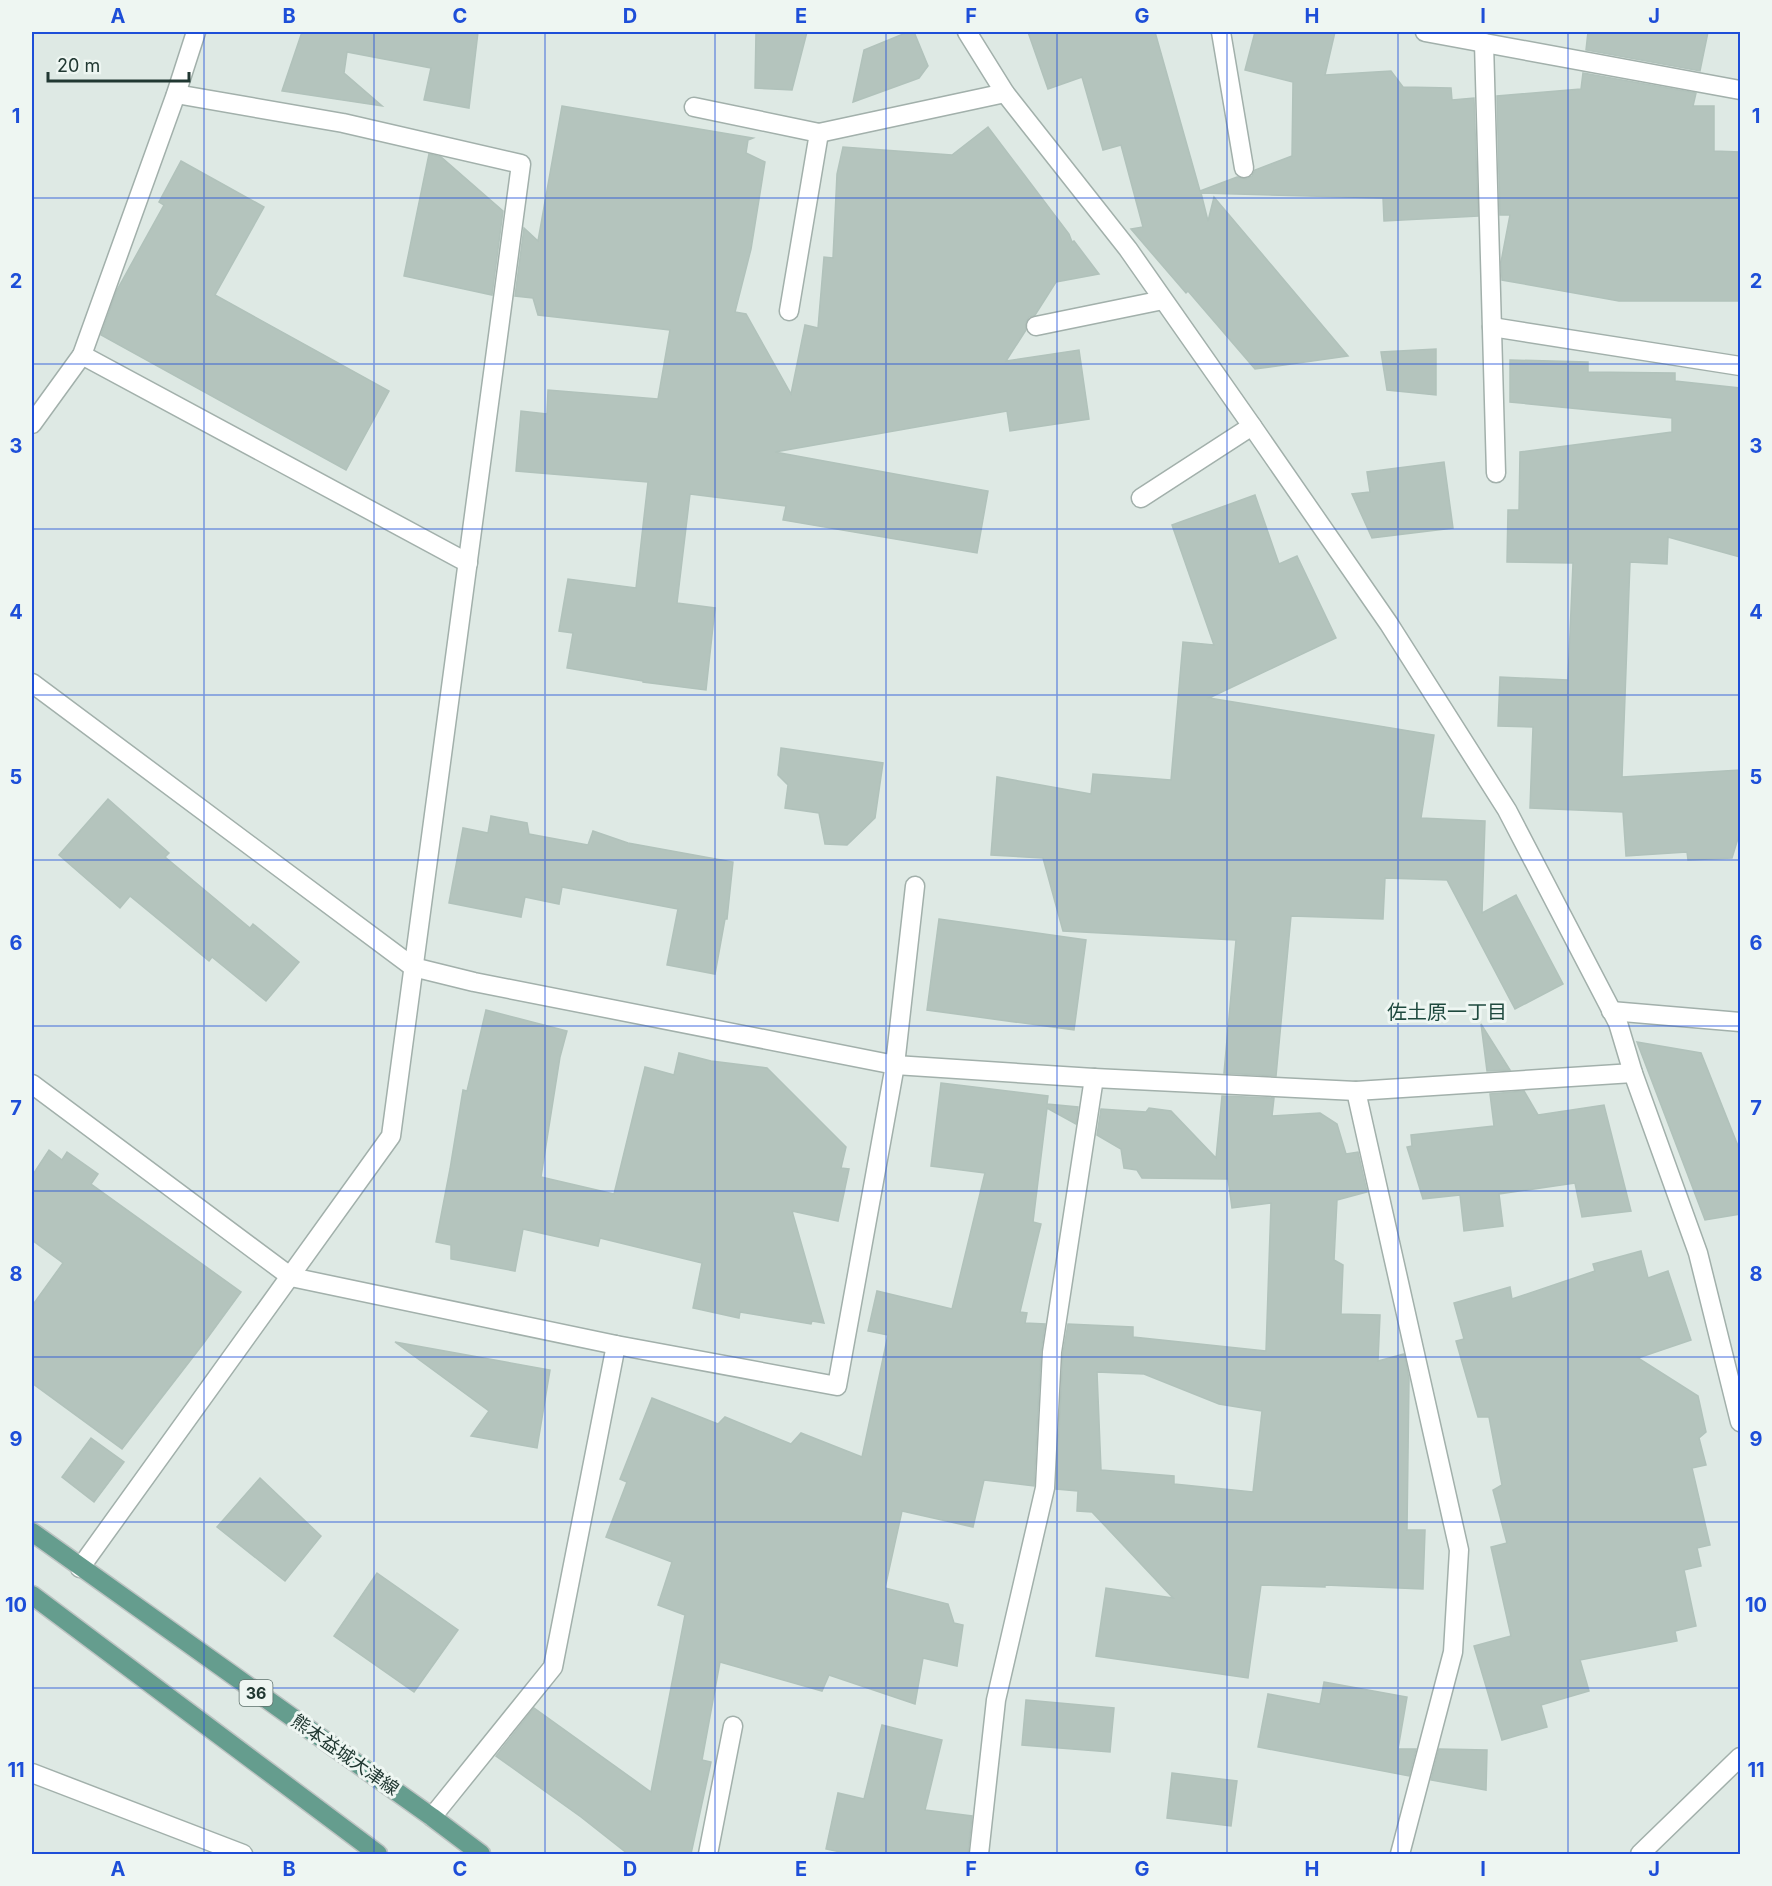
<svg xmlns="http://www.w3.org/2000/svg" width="1772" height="1886" font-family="Inter,'Noto Sans JP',sans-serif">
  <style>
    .building { fill: #b4c4bd; stroke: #b1c2bb; stroke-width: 1.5; fill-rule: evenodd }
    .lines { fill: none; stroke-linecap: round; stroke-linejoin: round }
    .minor-casing { stroke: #a2b0ab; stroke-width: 21 }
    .major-casing { stroke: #bcc3c2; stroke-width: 21 }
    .minor { stroke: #fff; stroke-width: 18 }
    .major { stroke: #659d8e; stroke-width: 18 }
    .grid { fill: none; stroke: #1d4ed8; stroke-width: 1.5; stroke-opacity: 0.55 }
    .labels { text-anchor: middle; stroke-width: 6; stroke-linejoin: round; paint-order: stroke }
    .shield { fill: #eef6f2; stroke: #5e716c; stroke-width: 1.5 }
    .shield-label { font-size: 16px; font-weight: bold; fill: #213832 }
    .street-label { font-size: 18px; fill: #213832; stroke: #eef6f2 }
    .neighbourhood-label { font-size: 20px; fill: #1e493e; stroke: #eef6f2 }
    .neatline { fill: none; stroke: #1d4ed8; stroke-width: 2 }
    .grid-label { font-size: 20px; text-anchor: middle; font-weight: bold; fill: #1d4ed8 }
  </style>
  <rect width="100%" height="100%" fill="#dee9e4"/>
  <!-- building -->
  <g class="building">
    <path d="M 302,32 L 478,32 L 469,108 L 424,100 L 431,68 L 347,52 L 344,73 L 382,106 L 282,91 Z"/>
    <path d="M 756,32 L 807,32 L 792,90 L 755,88 Z"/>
    <path d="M 908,32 L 914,32 L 928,66 L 919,78 L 853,102 L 864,50 Z"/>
    <path d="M 1028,32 L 1155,32 L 1200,191 L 1237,177 L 1246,179 L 1252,176 L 1255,170 L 1292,156 L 1293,82 L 1245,70 L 1255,32 L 1335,32 L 1325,75 L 1391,71 L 1403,87 L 1451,88 L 1452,100 L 1474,98 L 1478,216 L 1384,221 L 1383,198 L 1201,193 L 1208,221 L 1214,197 L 1348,356 L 1255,369 L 1188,291 L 1186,293 L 1131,229 L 1143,227 L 1121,145 L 1103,150 L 1082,77 L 1048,89 Z"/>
    <path d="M 1588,32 L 1708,32 L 1700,71 L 1586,50 Z"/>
    <path d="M 1583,73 L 1696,93 L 1693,106 L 1714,106 L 1714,151 L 1740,152 L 1740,301 L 1619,301 L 1502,280 L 1501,262 L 1510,215 L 1500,215 L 1497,96 L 1581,89 Z"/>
    <path d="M 562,106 L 753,138 L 748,140 L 746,153 L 765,162 L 751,249 L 735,312 L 746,314 L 791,394 L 805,325 L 818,328 L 824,257 L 833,258 L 837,174 L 843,147 L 952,155 L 988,127 L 1069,234 L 1072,242 L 1074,241 L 1099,274 L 1056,282 L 1035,315 L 1029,317 L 1026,322 L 1026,330 L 1006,361 L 1079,350 L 1089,419 L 1010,431 L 1007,411 L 775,452 L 988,491 L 977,553 L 783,520 L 786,506 L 690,494 L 677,603 L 715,608 L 706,690 L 643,682 L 643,681 L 567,668 L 573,633 L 559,631 L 568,579 L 636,588 L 648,482 L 516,471 L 521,411 L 547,414 L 548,390 L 658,399 L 670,330 L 538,315 L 533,298 L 515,296 L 524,228 L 538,241 Z"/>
    <path d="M 429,154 L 441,157 L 503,211 L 492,295 L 404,276 Z"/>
    <path d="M 181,161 L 264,207 L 215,295 L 389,391 L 346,470 L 101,335 L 117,290 L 164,205 L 159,202 Z"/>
    <path d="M 1436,349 L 1436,395 L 1387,390 L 1381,352 Z"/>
    <path d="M 1510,360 L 1588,362 L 1588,372 L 1675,373 L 1675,381 L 1740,388 L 1740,557 L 1668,537 L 1667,564 L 1630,562 L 1622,777 L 1740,770 L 1740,832 L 1732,858 L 1688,860 L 1687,852 L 1626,856 L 1623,812 L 1530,808 L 1533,727 L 1498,726 L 1500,677 L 1568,680 L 1573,563 L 1507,562 L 1508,510 L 1519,510 L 1520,452 L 1672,432 L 1672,418 L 1510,402 Z"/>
    <path d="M 1444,462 L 1453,528 L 1372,538 L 1352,494 L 1370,492 L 1367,472 Z"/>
    <path d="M 1255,495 L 1279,564 L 1297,556 L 1336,638 L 1209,698 L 1434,735 L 1421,818 L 1485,821 L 1482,913 L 1516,895 L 1563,984 L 1515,1009 L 1447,880 L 1385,878 L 1383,919 L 1291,916 L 1276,1076 L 1224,1073 L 1236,940 L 1063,931 L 1043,858 L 991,855 L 997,777 L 1091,794 L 1093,774 L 1171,780 L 1183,642 L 1214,645 L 1172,525 Z"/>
    <path d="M 781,748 L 883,763 L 875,818 L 847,845 L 825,844 L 819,813 L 785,808 L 788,785 L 778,775 Z"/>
    <path d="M 108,799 L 169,853 L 165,857 L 250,928 L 253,924 L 299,962 L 266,1001 L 212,957 L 209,961 L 130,896 L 120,908 L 59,855 Z"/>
    <path d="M 491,816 L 527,823 L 529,834 L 588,845 L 593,831 L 628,843 L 733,862 L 727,919 L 725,919 L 715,974 L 667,965 L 678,909 L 562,887 L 559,904 L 525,897 L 521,917 L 449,903 L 463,828 L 488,833 Z"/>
    <path d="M 939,919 L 1086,940 L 1074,1030 L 927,1010 Z"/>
    <path d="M 486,1010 L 567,1031 L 560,1057 L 541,1177 L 614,1194 L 645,1067 L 674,1075 L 679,1053 L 711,1061 L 767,1068 L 846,1147 L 841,1168 L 849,1169 L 838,1221 L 792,1211 L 824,1323 L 812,1321 L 811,1324 L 740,1312 L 739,1318 L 693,1308 L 702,1263 L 600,1238 L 598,1246 L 523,1229 L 515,1271 L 451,1259 L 451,1245 L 436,1242 L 450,1169 L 463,1090 L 467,1091 Z"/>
    <path d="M 1481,1024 L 1510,1070 L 1487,1071 Z"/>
    <path d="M 1637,1042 L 1701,1053 L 1740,1151 L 1740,1214 L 1705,1220 Z"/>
    <path d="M 941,1083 L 1048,1096 L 1047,1104 L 1078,1107 L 1076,1124 L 1047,1108 L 1033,1222 L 1041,1224 L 1020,1312 L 1027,1313 L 1025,1323 L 1045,1324 L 1041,1351 L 1034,1486 L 984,1480 L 973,1527 L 902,1511 L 885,1588 L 948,1604 L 954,1623 L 963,1625 L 957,1666 L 923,1658 L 915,1704 L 829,1675 L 822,1691 L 720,1662 L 702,1760 L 711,1762 L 691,1854 L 628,1854 L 581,1817 L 496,1756 L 534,1708 L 651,1792 L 685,1615 L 658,1605 L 672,1562 L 606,1537 L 627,1482 L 620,1479 L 652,1398 L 718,1424 L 725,1417 L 791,1444 L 801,1433 L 862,1457 L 888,1335 L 868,1331 L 877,1291 L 952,1309 L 985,1173 L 931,1166 Z"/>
    <path d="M 1524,1091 L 1538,1115 L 1604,1105 L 1631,1211 L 1582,1217 L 1575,1183 L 1499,1194 L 1503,1226 L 1464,1231 L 1460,1195 L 1423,1199 L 1407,1147 L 1412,1146 L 1411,1135 L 1494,1126 L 1490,1094 Z"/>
    <path d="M 1222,1096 L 1274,1098 L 1272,1116 L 1320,1113 L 1337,1124 L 1346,1154 L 1358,1152 L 1367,1192 L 1337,1200 L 1334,1260 L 1343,1265 L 1341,1314 L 1380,1315 L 1378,1361 L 1404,1354 L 1409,1379 L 1407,1530 L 1425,1530 L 1423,1589 L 1325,1585 L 1325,1587 L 1261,1585 L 1248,1678 L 1096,1656 L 1106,1588 L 1173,1598 L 1092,1512 L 1077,1511 L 1078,1491 L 1056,1489 L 1063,1353 L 1068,1324 L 1133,1327 L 1133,1337 L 1266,1351 L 1271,1203 L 1232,1208 L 1228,1179 L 1142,1178 L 1137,1170 L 1124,1168 L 1121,1149 L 1097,1135 L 1101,1109 L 1146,1112 L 1149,1108 L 1171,1111 L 1216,1158 ZM 1097,1372 L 1144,1374 L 1219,1404 L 1262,1411 L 1253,1492 L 1174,1484 L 1174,1476 L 1101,1470 Z"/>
    <path d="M 49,1150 L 62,1160 L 67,1152 L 98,1174 L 91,1184 L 241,1292 L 203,1344 L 122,1449 L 32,1383 L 32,1306 L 63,1263 L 32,1240 L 32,1176 Z"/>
    <path d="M 1641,1251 L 1648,1278 L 1668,1271 L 1691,1340 L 1638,1358 L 1698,1396 L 1706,1432 L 1699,1438 L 1706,1465 L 1692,1468 L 1710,1545 L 1697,1548 L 1701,1566 L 1684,1570 L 1696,1626 L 1675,1631 L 1677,1641 L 1580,1660 L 1589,1691 L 1541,1705 L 1547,1727 L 1502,1740 L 1474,1646 L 1511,1636 L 1491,1547 L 1507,1543 L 1493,1490 L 1502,1485 L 1489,1417 L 1478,1417 L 1456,1341 L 1464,1339 L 1454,1303 L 1510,1287 L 1512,1299 L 1595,1271 L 1593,1264 Z"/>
    <path d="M 395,1342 L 550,1370 L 537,1448 L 471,1436 L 489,1411 Z"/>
    <path d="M 91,1438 L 124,1462 L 94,1502 L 62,1477 Z"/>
    <path d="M 260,1478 L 321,1536 L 285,1581 L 217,1527 Z"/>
    <path d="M 377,1573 L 458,1630 L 414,1692 L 334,1636 Z"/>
    <path d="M 1324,1682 L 1407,1697 L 1398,1749 L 1416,1749 L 1409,1776 L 1258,1747 L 1268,1694 L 1320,1704 Z"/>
    <path d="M 1026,1700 L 1114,1708 L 1110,1752 L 1022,1745 Z"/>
    <path d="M 882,1725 L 942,1740 L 925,1810 L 972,1816 L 968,1854 L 850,1854 L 826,1849 L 838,1793 L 864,1799 Z"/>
    <path d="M 1439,1749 L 1487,1750 L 1486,1790 L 1431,1780 Z"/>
    <path d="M 1172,1773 L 1237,1781 L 1231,1826 L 1167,1818 Z"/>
  </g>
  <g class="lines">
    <!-- minor casing -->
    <g class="minor-casing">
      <g id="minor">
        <path d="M 967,32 L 1005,93 L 1128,249 L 1252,426 L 1389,624 L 1507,810 L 1618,1023 L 1633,1073 L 1698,1253 L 1740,1422"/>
        <path d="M 1221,32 L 1244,168"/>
        <path d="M 1425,32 L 1740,90"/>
        <path d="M 1484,43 L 1496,473"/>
        <path d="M 694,107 L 819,133 L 1005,93"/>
        <path d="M 789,311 L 819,133"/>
        <path d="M 1036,326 L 1163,300"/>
        <path d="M 1492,327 L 1740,366"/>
        <path d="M 82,355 L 468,563"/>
        <path d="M 32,424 L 82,355 L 176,94 L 196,32"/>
        <path d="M 1141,498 L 1252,426"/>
        <path d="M 32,683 L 413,967 L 474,982 L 895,1065 L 1094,1078 L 1356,1091 L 1633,1073"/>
        <path d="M 1611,1011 L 1740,1022"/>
        <path d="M 32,1084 L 291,1277 L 616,1345 L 837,1386 L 895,1065 L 915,886"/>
        <path d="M 1356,1091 L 1459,1550 L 1453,1652 L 1400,1854"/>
        <path d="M 80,1568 L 391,1136 L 521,164 L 343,123 L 176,94"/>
        <path d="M 32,1773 L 243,1854"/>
        <path d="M 432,1817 L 553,1667 L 616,1345"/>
        <path d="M 708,1854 L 733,1726"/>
        <path d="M 979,1854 L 996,1700 L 1045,1488 L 1052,1352 L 1094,1078"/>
        <path d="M 1640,1854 L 1740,1757"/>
      </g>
    </g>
    <!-- major casing -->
    <g class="major-casing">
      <g id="major">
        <path d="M 32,1532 L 432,1817 L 481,1854"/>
        <path d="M 32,1595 L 378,1854"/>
      </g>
    </g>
    <!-- minor -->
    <use href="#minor" class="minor"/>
    <!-- major -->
    <use href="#major" class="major"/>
  </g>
  <!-- grid -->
  <path class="grid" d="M 204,32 L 204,1854M 374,32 L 374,1854M 545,32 L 545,1854M 715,32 L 715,1854M 886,32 L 886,1854M 1057,32 L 1057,1854M 1227,32 L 1227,1854M 1398,32 L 1398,1854M 1568,32 L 1568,1854M 32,198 L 1740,198M 32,364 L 1740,364M 32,529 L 1740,529M 32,695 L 1740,695M 32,860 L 1740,860M 32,1026 L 1740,1026M 32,1191 L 1740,1191M 32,1357 L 1740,1357M 32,1522 L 1740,1522M 32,1688 L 1740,1688"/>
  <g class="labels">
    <!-- shield labels -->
    <rect class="shield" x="239.5" y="1680" width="33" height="26" rx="4.5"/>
    <g class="shield-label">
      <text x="256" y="1699">36</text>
    </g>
    <!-- street labels -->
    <g class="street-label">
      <text transform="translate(345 1755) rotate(35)" y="6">熊本益城大津線</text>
    </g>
    <!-- neighbourhood labels -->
    <g class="neighbourhood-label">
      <text x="1447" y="1019">佐土原一丁目</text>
    </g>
  </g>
  <!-- border -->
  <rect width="1772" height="1886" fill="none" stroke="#eef6f2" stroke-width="66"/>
  <!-- scale -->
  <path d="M48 72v9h141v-9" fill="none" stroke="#213832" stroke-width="3"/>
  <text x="57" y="72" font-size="18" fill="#213832" stroke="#eef6f2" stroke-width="4.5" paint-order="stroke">20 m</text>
  <rect x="33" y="33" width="1706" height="1820" class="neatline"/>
  <g class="grid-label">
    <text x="118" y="23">A</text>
    <text x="289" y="23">B</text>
    <text x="460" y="23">C</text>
    <text x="630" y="23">D</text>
    <text x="801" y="23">E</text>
    <text x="971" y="23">F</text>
    <text x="1142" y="23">G</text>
    <text x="1312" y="23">H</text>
    <text x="1483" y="23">I</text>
    <text x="1654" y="23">J</text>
    <text x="16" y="123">1</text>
    <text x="1756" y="123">1</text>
    <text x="16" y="288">2</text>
    <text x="1756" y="288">2</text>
    <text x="16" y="453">3</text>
    <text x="1756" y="453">3</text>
    <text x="16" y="619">4</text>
    <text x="1756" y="619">4</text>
    <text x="16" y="784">5</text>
    <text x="1756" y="784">5</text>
    <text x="16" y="950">6</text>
    <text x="1756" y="950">6</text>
    <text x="16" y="1115">7</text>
    <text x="1756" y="1115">7</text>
    <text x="16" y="1281">8</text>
    <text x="1756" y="1281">8</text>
    <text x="16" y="1446">9</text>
    <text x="1756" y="1446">9</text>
    <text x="16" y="1612">10</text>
    <text x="1756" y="1612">10</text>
    <text x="16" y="1777">11</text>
    <text x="1756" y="1777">11</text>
    <text x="118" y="1876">A</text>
    <text x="289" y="1876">B</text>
    <text x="460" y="1876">C</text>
    <text x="630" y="1876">D</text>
    <text x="801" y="1876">E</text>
    <text x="971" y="1876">F</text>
    <text x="1142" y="1876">G</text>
    <text x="1312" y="1876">H</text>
    <text x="1483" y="1876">I</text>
    <text x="1654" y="1876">J</text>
  </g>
</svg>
